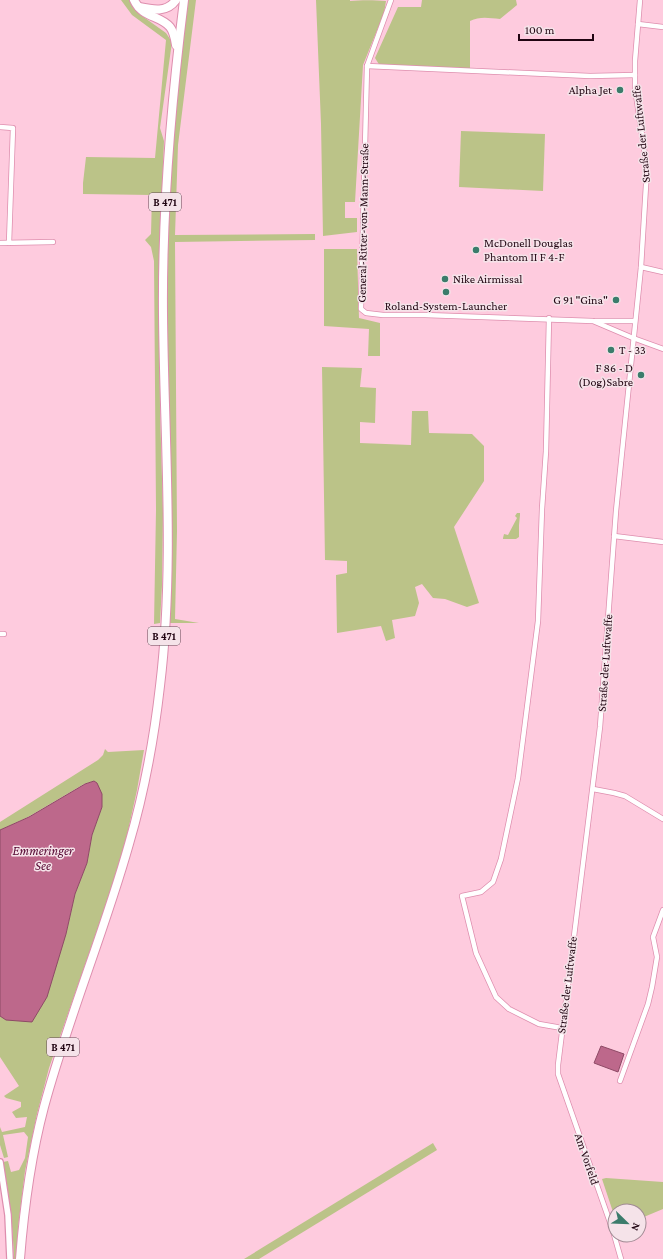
<svg xmlns="http://www.w3.org/2000/svg" width="663" height="1259" font-family="'Crimson Pro',serif">
  <style>
    .green { fill: #bbc388 }
    .water { fill: #bd688b; stroke: #8e4a66 }
    .lines { fill: none; stroke-linecap: round; stroke-linejoin: round }
    .minor-casing { stroke: #de8eae; stroke-width: 6 }
    .tertiary-casing { stroke: #de8eae; stroke-width: 8 }
    .trunk-casing { stroke: #de8eae; stroke-width: 10 }
    .minor { stroke: #fff; stroke-width: 4.5 }
    .tertiary { stroke: #fff; stroke-width: 5.5 }
    .trunk { stroke: #fff; stroke-width: 8 }
    .poi-dot { fill: #3b7c6b; stroke: #f5e3e9; stroke-width: 1.5 }
    .labels { text-anchor: middle; stroke-width: 3; stroke-linejoin: round; paint-order: stroke }
    .shield { fill: #f5e3e9; stroke: #604752; stroke-width: 1 }
    .shield-label { font-size: 11px; font-weight: bold; fill: #200411 }
    .poi-label { font-size: 12px; fill: #200411; stroke: #f5e3e9; text-anchor: end }
    .street-label { font-size: 12px; fill: #200411; stroke: #f5e3e9 }
    .water-label { font-size: 13px; font-style: italic; fill: #540430; stroke: #f5e3e9 }
  </style>
  <rect width="100%" height="100%" fill="#fecbde"/>
  <!-- green -->
  <g class="green">
    <path d="M 121,0 L 130,0 L 138,13 L 166,33 L 172,42 L 160,128 L 164,141 L 159,271 L 160,410 L 163,513 L 162,585 L 160,623 L 154,624 L 156,510 L 154,261 L 151,247 L 145,240 L 151,234 L 152,195 L 83,194 L 83,183 L 86,157 L 155,158 L 166,40 L 132,15 Z"/>
    <path d="M 187,0 L 196,0 L 178,145 L 175,235 L 315,234 L 315,240 L 175,242 L 177,531 L 175,619 L 199,623 L 169,623 L 171,583 L 166,271 L 171,140 Z"/>
    <path d="M 316,0 L 350,0 L 350,1 C 360,0 375,0 386,1 L 384,13 L 363,65 L 355,202 L 345,202 L 345,218 L 357,218 L 357,232 L 323,236 L 321,124 Z"/>
    <path d="M 422,0 L 516,0 L 517,5 L 500,19 C 489,18 480,16 470,21 L 470,69 L 380,66 L 375,58 L 398,7 L 421,7 Z"/>
    <path d="M 461,131 L 545,134 L 543,191 L 459,187 Z"/>
    <path d="M 324,249 L 357,249 L 359,318 L 380,323 L 380,356 L 368,356 L 369,329 L 324,326 Z"/>
    <path d="M 322,367 L 362,368 L 360,387 L 376,388 L 375,423 L 360,422 L 360,443 L 411,445 L 412,411 L 428,411 L 429,433 L 472,434 L 484,446 L 484,481 L 454,527 L 479,603 L 467,607 L 445,599 L 433,598 L 422,584 L 415,587 L 419,603 L 415,616 L 392,620 L 395,638 L 386,641 L 381,626 L 337,633 L 336,575 L 347,573 L 347,561 L 325,560 Z"/>
    <path d="M 517,513 L 520,513 L 520,515 L 519,525 L 519,537 L 516,539 L 503,539 L 503,538 L 504,534 L 508,535 L 517,518 L 515,516 Z"/>
    <path d="M 105,749 L 108,752 L 144,750 L 137,790 L 126,840 L 108,899 L 49,1068 L 37,1114 L 25,1171 L 18,1228 L 17,1259 L 14,1259 C 13,1226 9,1194 3,1162 L 8,1161 L 11,1172 L 19,1170 L 25,1158 L 28,1137 L 24,1132 L 3,1135 L 8,1157 L 4,1158 L 0,1145 L 0,1127 L 2,1132 L 25,1127 L 27,1117 L 16,1118 L 12,1112 L 21,1107 L 21,1102 L 6,1098 L 4,1096 L 19,1086 L 0,1057 L 0,1016 L 1,1017 L 66,934 L 75,894 L 87,863 L 92,835 L 102,807 L 97,783 L 94,781 L 84,784 L 28,817 L 0,830 L 0,822 L 98,760 L 103,755 Z"/>
    <path d="M 433,1143 L 437,1150 L 259,1259 L 244,1259 Z"/>
    <path d="M 606,1178 L 663,1182 L 663,1209 L 639,1219 L 639,1211 L 615,1211 L 615,1218 L 602,1179 Z"/>
  </g>
  <!-- water -->
  <g class="water">
    <path d="M 94,781 L 97,783 L 102,794 L 102,807 L 92,835 L 87,863 L 75,894 L 66,934 L 47,997 L 32,1022 L 6,1020 L 0,1016 L 0,830 L 29,817 L 85,784 Z"/>
    <path d="M 601,1046 L 624,1054 L 618,1072 L 594,1063 Z"/>
  </g>
  <g class="lines">
    <!-- minor casing -->
    <g class="minor-casing">
      <g id="minor">
        <path d="M 391,0 L 367,66 L 361,309 L 366,313 L 383,315 L 425,315 L 593,321 L 633,338 L 663,349"/>
        <path d="M 638,24 L 663,27"/>
        <path d="M 367,66 L 590,76 L 635,75"/>
        <path d="M 0,127 L 13,128 L 9,243"/>
        <path d="M 0,243 L 53,242"/>
        <path d="M 641,267 L 663,272"/>
        <path d="M 549,318 L 546,451 L 542,509 L 538,621 L 518,778 L 501,859 L 493,882 L 481,892 L 462,896 L 476,953 L 496,997 L 509,1009 L 539,1024 L 562,1028"/>
        <path d="M 595,321 L 635,321"/>
        <path d="M 614,536 L 663,542"/>
        <path d="M 0,634 L 4,634"/>
        <path d="M 593,789 L 614,793 L 625,796 L 663,819"/>
        <path d="M 620,1081 L 648,1004 L 652,987 L 657,957 L 653,937 L 663,910"/>
        <path d="M 621,1259 L 613,1231 L 558,1074 L 558,1065 L 600,727 L 616,511 L 641,267 L 647,169 L 635,88 L 635,61 L 640,0"/>
      </g>
    </g>
    <!-- tertiary casing -->
    <g class="tertiary-casing">
      <path id="tertiary" d="M 0,1162 L 8,1215 L 10,1259"/>
    </g>
    <!-- trunk casing -->
    <g class="trunk-casing">
      <g id="trunk">
        <path d="M 134,0 C 142,18 160,15 170,27 C 174,32 175,39 176,45"/>
        <path d="M 139,7 C 153,10 167,13 176,0"/>
        <path d="M 20,1259 C 24,1208 31,1156 44,1107 C 68,1018 104,933 129,844 C 144,793 154,739 160,686 C 175,563 164,438 163,314 C 162,209 171,104 184,0"/>
      </g>
    </g>
    <!-- minor -->
    <use href="#minor" class="minor"/>
    <!-- tertiary -->
    <use href="#tertiary" class="tertiary"/>
    <!-- trunk -->
    <use href="#trunk" class="trunk"/>
  </g>
  <!-- markers -->
  <g class="poi-dot">
    <circle cx="620" cy="90" r="4"/>
    <circle cx="476" cy="250" r="4"/>
    <circle cx="445" cy="279" r="4"/>
    <circle cx="446" cy="292" r="4"/>
    <circle cx="616" cy="300" r="4"/>
    <circle cx="611" cy="350" r="4"/>
    <circle cx="641" cy="375" r="4"/>
  </g>
  <g class="labels">
    <!-- shield labels -->
    <g class="shield">
      <rect x="149" y="193" width="32" height="18" rx="3"/>
      <rect x="148" y="627" width="32" height="18" rx="3"/>
      <rect x="47" y="1038" width="32" height="18" rx="3"/>
    </g>
    <g class="shield-label">
      <text x="165" y="206">B 471</text>
      <text x="164" y="640">B 471</text>
      <text x="63" y="1051">B 471</text>
    </g>
    <!-- poi labels -->
    <g class="poi-label">
      <text x="612" y="94">Alpha Jet</text>
      <text x="484" y="247" text-anchor="start">McDonell Douglas<tspan x="484" dy="14">Phantom II F 4-F</tspan></text>
      <text x="453" y="283" text-anchor="start">Nike Airmissal</text>
      <text x="608" y="304">G 91 "Gina"</text>
      <text x="446" y="310" text-anchor="middle">Roland-System-Launcher</text>
      <text x="619" y="354" text-anchor="start">T - 33</text>
      <text x="633" y="372">F 86 - D<tspan x="633" dy="14">(Dog)Sabre</tspan></text>
    </g>
    <!-- street labels -->
    <g class="street-label">
      <text transform="translate(641 134) rotate(-96)" y="4">Straße der Luftwaffe</text>
      <text transform="translate(363 223) rotate(-89)" y="4">General-Ritter-von-Mann-Straße</text>
      <text transform="translate(605 663) rotate(-86)" y="4">Straße der Luftwaffe</text>
      <text transform="translate(567 985) rotate(-83)" y="4">Straße der Luftwaffe</text>
      <text transform="translate(587 1159) rotate(71)" y="4">Am Vorfeld</text>
    </g>
    <!-- water labels -->
    <g class="water-label">
      <text x="43" y="855">Emmeringer<tspan x="43" dy="15">See</tspan></text>
    </g>
  </g>
  <!-- north arrow -->
  <g transform="translate(627 1223) rotate(113)"><circle r="19" fill="#f5e3e9" stroke="#a08a93"/>
  <path d="M0-3L7 15L0 10L-7 15Z" fill="#3b7c6b"/>
  <text y="-6" font-size="11" font-weight="bold" text-anchor="middle" fill="#200411">N</text>
  </g>
  <!-- scale -->
  <path d="M519 34v6h74v-6" fill="none" stroke="#200411" stroke-width="2"/>
  <text x="525" y="34" font-size="12" fill="#200411" stroke="#f5e3e9" stroke-width="3" paint-order="stroke">100 m</text>
</svg>
